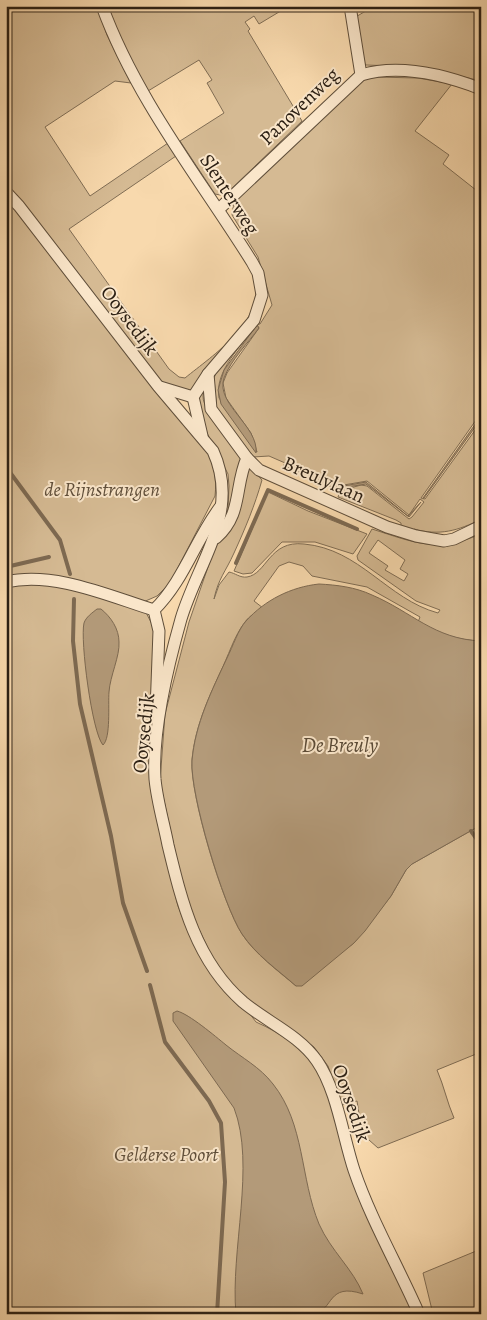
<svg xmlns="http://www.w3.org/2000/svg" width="487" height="1320" font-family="Alegreya,serif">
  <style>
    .green { fill: #d5ba93; stroke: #806d54; fill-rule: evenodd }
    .water { fill: #b39a79; stroke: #7d6951 }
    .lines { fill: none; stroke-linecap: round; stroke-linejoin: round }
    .stream { stroke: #7d6951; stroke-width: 4 }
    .street-casing { stroke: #5f4e3a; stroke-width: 13 }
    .street { stroke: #fae6ca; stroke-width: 11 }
    .labels { text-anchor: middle; stroke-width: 4; stroke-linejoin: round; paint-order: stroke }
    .street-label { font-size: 20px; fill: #2c2014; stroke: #fae6ca }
    .park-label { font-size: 20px; font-style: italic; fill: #5f4e3a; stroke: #fae6ca }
    .water-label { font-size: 21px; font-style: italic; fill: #5b4b37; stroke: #fae6ca }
  </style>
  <rect width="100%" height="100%" fill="#f8d9ad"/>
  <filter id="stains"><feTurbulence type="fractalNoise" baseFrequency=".004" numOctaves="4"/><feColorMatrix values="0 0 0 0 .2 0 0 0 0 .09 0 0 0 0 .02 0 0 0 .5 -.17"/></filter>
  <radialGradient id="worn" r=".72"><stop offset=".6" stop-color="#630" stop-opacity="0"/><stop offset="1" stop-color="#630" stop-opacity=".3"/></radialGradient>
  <!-- green -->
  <g class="green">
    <path d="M 6,6 L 97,6 L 107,35 L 131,83 L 115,81 L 45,127 L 90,196 L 168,143 L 176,156 L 69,229 L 169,369 L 179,377 L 185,378 C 213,355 266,321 254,279 C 251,268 243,258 238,248 C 246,261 259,277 258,294 C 257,321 208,370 190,392 L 162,384 L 6,187 Z"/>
    <path d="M 107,6 L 289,6 L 259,24 L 254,16 L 245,22 L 250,29 L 248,31 L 302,121 L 228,192 L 220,195 L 215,194 L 180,141 L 224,113 L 207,83 L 212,80 L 199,60 L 148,91 L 127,53 Z"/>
    <path d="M 374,6 L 481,6 L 481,81 L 421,67 L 366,65 L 361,59 L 354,18 Z"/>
    <path d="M 375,77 L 418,78 L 452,84 L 415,131 L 449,155 L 443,164 L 481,194 L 481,413 L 421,498 L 425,499 L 481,422 L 481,519 C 458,531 439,536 414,529 L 412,531 L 401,528 L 401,523 L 396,520 L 338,497 L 340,491 L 361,485 L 367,486 L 409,519 L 412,517 L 424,502 L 420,499 L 409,515 L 367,481 L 338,486 L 269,456 L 253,457 L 217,412 L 214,378 L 216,373 L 256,324 L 260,324 L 272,305 L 258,257 L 232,215 L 234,201 L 365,79 ZM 257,325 L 259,328 L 227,373 L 223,383 L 226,398 L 251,433 L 257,452 L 219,398 C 214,371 242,345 257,325 Z"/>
    <path d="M 6,196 L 207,451 C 214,466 217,479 215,496 L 170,583 L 157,596 L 141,603 L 154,628 L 150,744 L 166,858 L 178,906 L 189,934 L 256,1022 C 281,1033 302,1048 318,1070 L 415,1314 L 6,1314 Z"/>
    <path d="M 206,384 C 205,387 203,392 203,396 C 202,414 249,466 262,480 C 255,505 245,529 234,553 C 226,571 218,579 214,599 L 219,585 L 229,572 C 235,573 240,578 247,577 C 267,574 269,540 304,544 C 360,549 387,599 438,613 L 440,610 L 416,601 L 358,560 L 357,556 L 372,529 C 416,543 436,553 481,534 L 481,641 C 457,640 439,634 418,622 L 420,617 L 367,587 L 312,576 L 303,566 L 289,562 L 279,566 L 254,601 L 263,608 C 257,612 249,616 245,622 C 234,636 228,657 220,673 C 207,701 195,728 192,759 C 189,793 223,905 242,934 C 255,954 277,970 296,986 L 354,943 L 391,896 L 406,870 L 412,864 L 481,825 L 481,1052 L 437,1070 C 444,1086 447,1102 454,1118 L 378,1148 L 369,1140 L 366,1140 L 365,1126 L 361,1126 L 357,1101 L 342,1105 L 328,1066 L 314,1047 L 246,998 L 228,980 L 215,963 L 186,902 L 160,782 L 165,714 L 189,622 L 228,509 L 229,486 L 228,474 L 207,433 L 198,398 ZM 378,540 L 405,560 L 400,569 L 408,574 L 404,581 L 385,570 L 388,566 L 369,553 Z"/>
    <path d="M 268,492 L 308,511 L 367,534 L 353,554 L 315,542 L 282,542 L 252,573 L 243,574 L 234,571 Z"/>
    <path d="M 481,1249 L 481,1314 L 433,1314 L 423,1273 Z"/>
  </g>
  <!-- water -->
  <g class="water">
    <path d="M 257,325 L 259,328 C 248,343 231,360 224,378 C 215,404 259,426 256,453 L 221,404 L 218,390 L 224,370 Z"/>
    <path d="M 481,416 L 481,419 L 424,498 L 423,498 Z"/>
    <path d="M 283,465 L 338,487 L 366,482 L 408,516 L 421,502 L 409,517 L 366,484 L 336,489 Z"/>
    <path d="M 319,584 C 337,585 355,587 372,595 C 412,612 434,639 481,641 L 481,825 L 412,864 L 406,870 L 391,896 L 365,931 L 354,943 L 302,986 L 296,986 C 278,970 256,955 242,934 C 223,905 190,794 192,761 C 195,724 212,690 227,658 C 233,646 238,630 246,621 C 265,600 291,587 319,584 Z"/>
    <path d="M 97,609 L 101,609 C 111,617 119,629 119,642 C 120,656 110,676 109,692 C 108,704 111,738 103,745 C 92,733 80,640 84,623 C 86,617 92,613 97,609 Z"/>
    <path d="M 177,1011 C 189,1014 215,1036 226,1045 C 242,1058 260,1067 273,1084 C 305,1124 300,1178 319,1224 C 331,1251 353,1269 363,1294 C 327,1282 334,1310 314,1314 C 295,1317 257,1314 236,1314 C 230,1251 256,1165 234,1108 L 173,1021 L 173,1013 Z"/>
  </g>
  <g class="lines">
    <!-- stream -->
    <g class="stream">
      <path d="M 6,467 L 60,540 L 70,574"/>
      <path d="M 236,563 L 268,490 L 357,529"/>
      <path d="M 6,567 L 49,557"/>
      <path d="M 74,599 L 73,641 L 80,704 L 111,836 L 123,903 L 147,971"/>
      <path d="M 471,831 L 481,845"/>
      <path d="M 150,985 L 165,1042 L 209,1101 L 221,1123 L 225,1182 L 217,1314"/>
    </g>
    <!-- street casing -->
    <g class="street-casing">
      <g id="street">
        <path d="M 102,6 C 136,99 200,179 252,262 L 258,273 L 262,295 L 254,320 L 208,374 L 193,397 L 202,436"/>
        <path d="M 350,6 L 361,75"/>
        <path d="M 6,192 L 19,206 L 158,386 L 213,451 C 241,512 198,562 181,619 C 168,665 152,732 155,779 C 157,801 164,824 168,845 C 182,903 196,961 243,1002 C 267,1022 299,1035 317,1061 C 337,1090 343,1137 354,1170 C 371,1220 398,1266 419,1314"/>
        <path d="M 219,209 L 361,75 C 399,64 445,75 481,89"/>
        <path d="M 208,374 L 211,409 L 247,458 L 259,470 L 387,527 L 416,536 L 444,541 L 454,539 L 481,526"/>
        <path d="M 160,387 L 193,397"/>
        <path d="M 216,538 C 243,514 234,487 247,458"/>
        <path d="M 6,582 C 54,571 109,596 154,610"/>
        <path d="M 156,711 L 159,631 L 154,610 C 184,581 196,538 221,506"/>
      </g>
    </g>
    <!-- street -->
    <use href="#street" class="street"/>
  </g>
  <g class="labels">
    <!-- street labels -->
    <g class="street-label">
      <text transform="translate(299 106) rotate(-44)" y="7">Panovenweg</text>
      <text transform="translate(230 194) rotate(57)" y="7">Slenterweg</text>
      <text transform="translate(130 320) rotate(53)" y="7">Ooysedijk</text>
      <text transform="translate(324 479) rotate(24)" y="7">Breulylaan</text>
      <text transform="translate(143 733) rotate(-84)" y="7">Ooysedijk</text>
      <text transform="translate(352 1103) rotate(71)" y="7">Ooysedijk</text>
    </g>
    <!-- park labels -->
    <g class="park-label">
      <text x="102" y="496">de Rijnstrangen</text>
      <text x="166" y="1161">Gelderse Poort</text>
    </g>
    <!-- water labels -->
    <g class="water-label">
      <text x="340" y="752">De Breuly</text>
    </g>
  </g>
  <!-- margin -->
  <rect width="487" height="1320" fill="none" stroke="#f8d9ad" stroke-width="25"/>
  <rect x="8" y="8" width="472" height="1305" fill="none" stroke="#2c2014" stroke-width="2.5"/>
  <rect x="12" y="12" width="462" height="1295" fill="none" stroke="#2c2014"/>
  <rect width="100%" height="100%" filter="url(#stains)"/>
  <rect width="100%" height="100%" fill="url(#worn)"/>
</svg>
